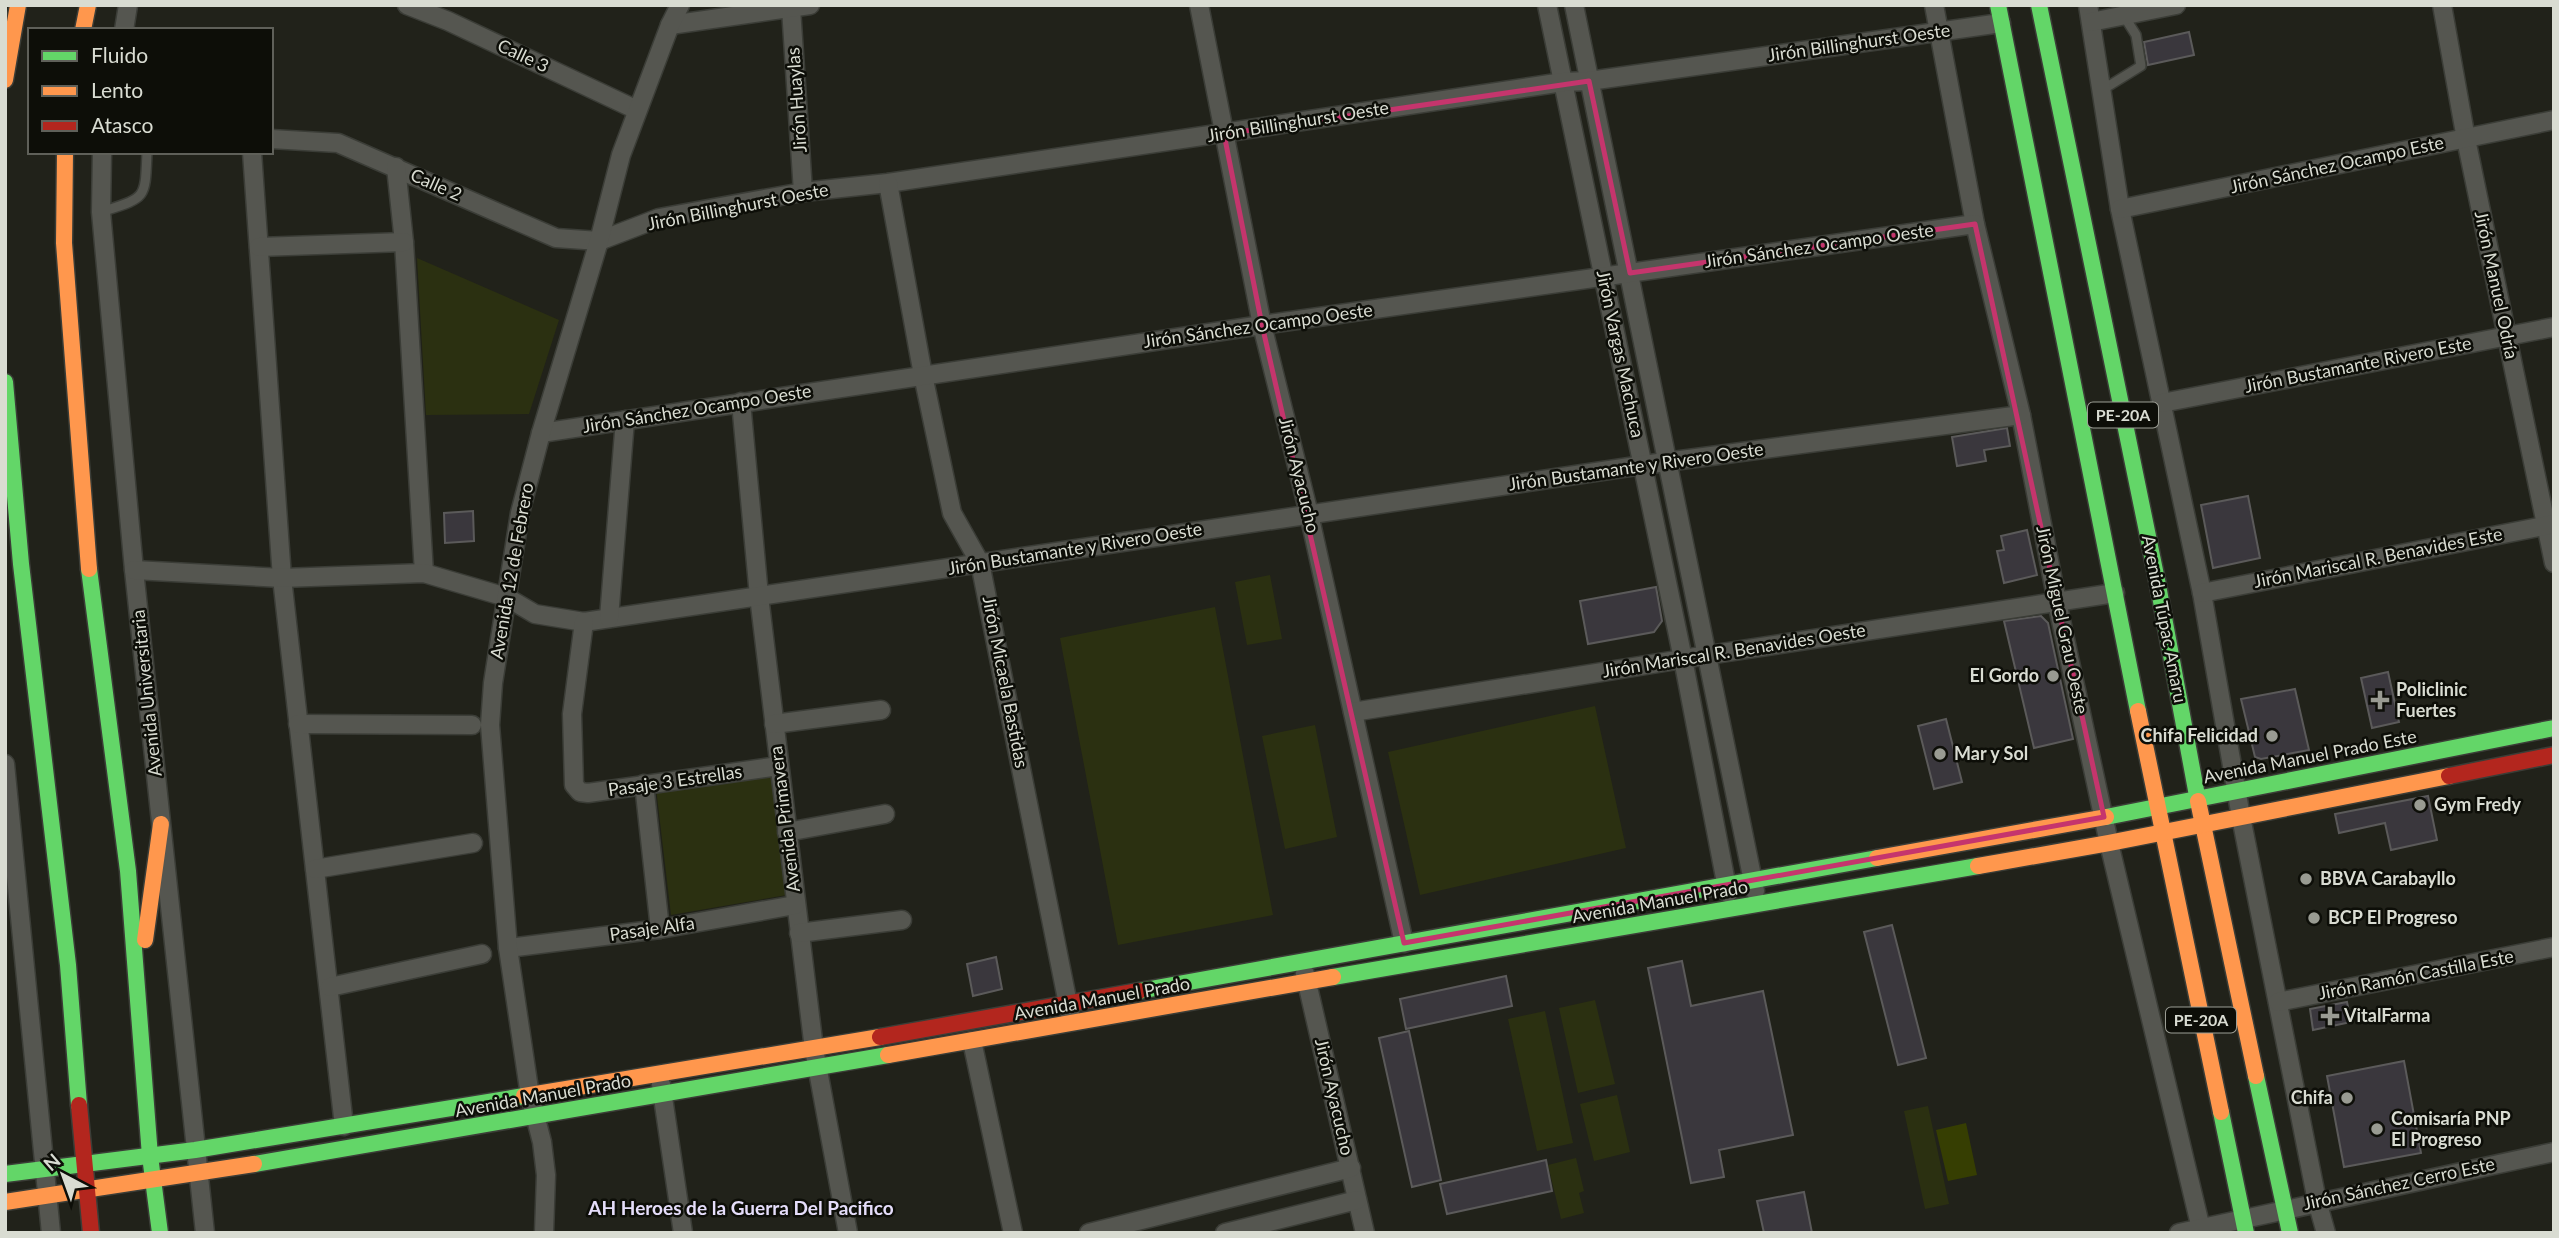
<svg xmlns="http://www.w3.org/2000/svg" width="2559" height="1238" font-family="Lato,sans-serif">
  <style>
    .green { fill: #2b3011 }
    .water { fill: #363e02 }
    .building { fill: #3a373d; stroke: #5b5a5a; stroke-width: 2 }
    .lines { fill: none; stroke-linecap: round; stroke-linejoin: round }
    .lane-casing { stroke: #3b3d37; stroke-width: 12 }
    .street-casing { stroke: #3b3d37; stroke-width: 21 }
    .fast-casing { stroke: #3b3d37; stroke-width: 19 }
    .slow-casing { stroke: #3b3d37; stroke-width: 19 }
    .jam-casing { stroke: #3b3d37; stroke-width: 19 }
    .lane { stroke: #555650; stroke-width: 9 }
    .street { stroke: #555650; stroke-width: 18 }
    .fast { stroke: #63d668; stroke-width: 16 }
    .slow { stroke: #ff974d; stroke-width: 16 }
    .jam { stroke: #b3261e; stroke-width: 16 }
    .marked { fill: none; stroke: #c5356d; stroke-width: 5; stroke-linejoin: round }
    .poi-dot { fill: #999b92; stroke: #0d0e08; stroke-width: 2.5 }
    .labels { text-anchor: middle; stroke-width: 5; stroke-linejoin: round; paint-order: stroke }
    .shield { fill: #0d0e08; stroke: #9c9e95; stroke-width: 2 }
    .shield-label { font-size: 16px; font-weight: bold; fill: #d9dcd2 }
    .street-label { font-size: 18px; fill: #d9dcd2; stroke: #0d0e08 }
    .poi-label { font-size: 18px; font-weight: bold; fill: #d9dcd2; stroke: #0d0e08; text-anchor: start }
    .neighbourhood-label { font-size: 19px; font-weight: bold; fill: #e5ddfa; stroke: #0d0e08 }
  </style>
  <rect width="100%" height="100%" fill="#21221a"/>
  <!-- green -->
  <g class="green">
    <path d="M 417,258 L 559,320 L 529,414 L 426,415 Z"/>
    <path d="M 1270,575 L 1282,639 L 1247,645 L 1235,582 Z"/>
    <path d="M 1215,607 L 1273,915 L 1118,945 L 1060,638 Z"/>
    <path d="M 1595,706 L 1626,848 L 1420,895 L 1388,752 Z"/>
    <path d="M 1315,725 L 1337,837 L 1285,849 L 1262,736 Z"/>
    <path d="M 775,772 L 787,895 L 671,915 L 656,788 Z"/>
    <path d="M 1595,1000 L 1615,1084 L 1578,1093 L 1559,1008 Z"/>
    <path d="M 1545,1011 L 1573,1143 L 1537,1151 L 1508,1019 Z"/>
    <path d="M 1617,1095 L 1630,1152 L 1594,1161 L 1580,1104 Z"/>
    <path d="M 1928,1106 L 1949,1204 L 1925,1209 L 1904,1111 Z"/>
    <path d="M 1576,1158 L 1584,1191 L 1579,1193 L 1584,1213 L 1561,1219 L 1548,1165 Z"/>
  </g>
  <!-- water -->
  <path class="water" d="M 1966,1123 L 1977,1175 L 1948,1181 L 1936,1130 Z"/>
  <!-- building -->
  <g class="building">
    <path d="M 2189,32 L 2194,55 L 2148,65 L 2144,42 Z"/>
    <path d="M 2007,428 L 2010,446 L 1984,450 L 1986,461 L 1957,466 L 1952,437 Z"/>
    <path d="M 2248,496 L 2260,558 L 2213,568 L 2201,505 Z"/>
    <path d="M 473,511 L 474,541 L 445,543 L 444,513 Z"/>
    <path d="M 2027,530 L 2037,575 L 2004,583 L 1997,551 L 2004,550 L 2001,536 Z"/>
    <path d="M 1656,587 L 1662,621 L 1654,632 L 1588,644 L 1580,601 Z"/>
    <path d="M 2041,616 L 2048,623 L 2073,739 L 2034,748 L 2004,621 Z"/>
    <path d="M 2388,672 L 2399,722 L 2372,728 L 2361,678 Z"/>
    <path d="M 2295,689 L 2309,750 L 2261,759 L 2255,757 L 2241,699 Z"/>
    <path d="M 1946,719 L 1962,782 L 1934,789 L 1918,726 Z"/>
    <path d="M 2428,796 L 2437,840 L 2391,850 L 2385,823 L 2339,833 L 2335,814 Z"/>
    <path d="M 1892,925 L 1926,1058 L 1898,1065 L 1864,932 Z"/>
    <path d="M 996,957 L 1002,989 L 973,996 L 967,964 Z"/>
    <path d="M 1682,961 L 1691,1006 L 1763,991 L 1793,1135 L 1719,1150 L 1724,1177 L 1691,1183 L 1648,968 Z"/>
    <path d="M 1506,976 L 1512,1006 L 1406,1029 L 1400,999 Z"/>
    <path d="M 2347,1002 L 2351,1022 L 2313,1030 L 2310,1009 Z"/>
    <path d="M 1409,1031 L 1441,1180 L 1412,1187 L 1379,1038 Z"/>
    <path d="M 2404,1061 L 2421,1153 L 2344,1167 L 2327,1076 Z"/>
    <path d="M 1546,1160 L 1552,1191 L 1447,1214 L 1440,1184 Z"/>
    <path d="M 1804,1192 L 1812,1233 L 1764,1233 L 1757,1201 Z"/>
  </g>
  <g class="lines">
    <!-- lane casing -->
    <g class="lane-casing">
      <g id="lane">
        <path d="M 2102,90 L 2141,66 L 2136,35 L 2124,16"/>
        <path d="M 101,212 C 147,197 145,200 147,152"/>
      </g>
    </g>
    <!-- street casing -->
    <g class="street-casing">
      <g id="street">
        <path d="M 407,5 L 448,21 L 637,110"/>
        <path d="M 1199,5 L 1262,325 L 1309,514 L 1404,943"/>
        <path d="M 1547,5 L 1683,659 L 1728,893"/>
        <path d="M 1574,5 L 1755,891"/>
        <path d="M 1934,5 L 1975,224 L 2021,415 L 2057,602 L 2109,843 L 2202,1233"/>
        <path d="M 2088,5 L 2120,209 L 2202,593 L 2241,817 L 2317,1201 L 2326,1233"/>
        <path d="M 2442,5 L 2466,139 L 2554,563"/>
        <path d="M 791,8 L 803,192"/>
        <path d="M 2091,22 L 2176,5"/>
        <path d="M 670,25 L 810,5"/>
        <path d="M 124,30 L 128,5"/>
        <path d="M 271,139 L 338,143 L 556,238 L 599,241 L 659,218 L 803,192 L 888,183 L 1563,82 L 1589,81 L 2001,23"/>
        <path d="M 102,152 L 101,212 L 134,570 L 205,1233"/>
        <path d="M 252,152 L 282,578 L 344,1126"/>
        <path d="M 396,167 L 404,242 L 424,573"/>
        <path d="M 888,183 L 923,375 L 952,513 L 980,563 L 1070,1014"/>
        <path d="M 2120,209 L 2554,120"/>
        <path d="M 259,247 L 404,242"/>
        <path d="M 741,402 L 759,596 L 814,1049 L 848,1233"/>
        <path d="M 2162,403 L 2554,327"/>
        <path d="M 541,433 L 1262,325 L 1975,224"/>
        <path d="M 134,570 L 282,578 L 424,573 L 506,597 L 535,614 L 584,622 L 1643,465 L 2021,415"/>
        <path d="M 2202,593 L 2554,524"/>
        <path d="M 609,618 L 625,420"/>
        <path d="M 584,622 L 572,714 L 574,785 L 580,792 L 588,793 L 779,766"/>
        <path d="M 1353,712 L 1708,655 L 2115,593"/>
        <path d="M 298,724 L 472,725"/>
        <path d="M 774,724 L 881,710"/>
        <path d="M 5,764 L 51,1233"/>
        <path d="M 644,784 L 660,929"/>
        <path d="M 787,832 L 885,814"/>
        <path d="M 315,869 L 473,843"/>
        <path d="M 799,933 L 902,920"/>
        <path d="M 508,948 L 660,929 L 795,905"/>
        <path d="M 1305,974 L 1365,1233"/>
        <path d="M 330,987 L 482,954"/>
        <path d="M 2278,1002 L 2554,947"/>
        <path d="M 972,1041 L 1013,1233"/>
        <path d="M 661,1084 L 683,1233"/>
        <path d="M 544,1233 L 546,1175 L 542,1142 L 530,1096 L 508,948 L 490,725 L 493,683 L 520,513 L 541,433 L 599,241 L 621,155 L 670,25 L 680,5"/>
        <path d="M 1089,1233 L 1351,1168"/>
        <path d="M 1225,1233 L 1357,1200"/>
        <path d="M 2179,1233 L 2554,1152"/>
      </g>
    </g>
    <!-- fast casing -->
    <g class="fast-casing">
      <g id="fast">
        <path d="M 1998,5 L 2138,711"/>
        <path d="M 2039,5 L 2158,585 L 2198,801"/>
        <path d="M 5,382 L 21,564 L 68,965 L 79,1105"/>
        <path d="M 89,569 L 128,871 L 150,1156 L 160,1233"/>
        <path d="M 2106,817 L 2554,728"/>
        <path d="M 1333,977 L 1978,866"/>
        <path d="M 1139,991 L 1877,858"/>
        <path d="M 2256,1076 L 2290,1233"/>
        <path d="M 2221,1112 L 2246,1233"/>
        <path d="M 254,1164 L 888,1055"/>
        <path d="M 5,1174 L 195,1150 L 524,1096"/>
      </g>
    </g>
    <!-- slow casing -->
    <g class="slow-casing">
      <g id="slow">
        <path d="M 83,30 L 88,5"/>
        <path d="M 5,80 L 18,5"/>
        <path d="M 65,152 L 64,243 L 89,569"/>
        <path d="M 2138,711 L 2221,1112"/>
        <path d="M 2198,801 L 2256,1076"/>
        <path d="M 1877,858 L 2106,817"/>
        <path d="M 1978,866 L 2109,843 L 2449,776"/>
        <path d="M 145,940 L 161,824"/>
        <path d="M 888,1055 L 1333,977"/>
        <path d="M 524,1096 L 880,1037"/>
        <path d="M 5,1202 L 254,1164"/>
      </g>
    </g>
    <!-- jam casing -->
    <g class="jam-casing">
      <g id="jam">
        <path d="M 2449,776 L 2554,755"/>
        <path d="M 880,1037 L 1139,991"/>
        <path d="M 79,1105 L 91,1233"/>
      </g>
    </g>
    <!-- lane -->
    <use href="#lane" class="lane"/>
    <!-- street -->
    <use href="#street" class="street"/>
    <!-- fast -->
    <use href="#fast" class="fast"/>
    <!-- slow -->
    <use href="#slow" class="slow"/>
    <!-- jam -->
    <use href="#jam" class="jam"/>
  </g>
  <!-- marked area -->
  <path class="marked" d="M 1589,81 L 1630,273 L 1975,224 L 2104,817 L 1404,943 L 1262,325 L 1224,134 Z"/>
  <!-- markers -->
  <g class="poi-dot">
    <circle cx="2053" cy="676" r="7"/>
    <path d="M2376.5 689.5h7v7h7v7h-7v7h-7v-7h-7v-7h7z"/>
    <circle cx="2272" cy="736" r="7"/>
    <circle cx="1940" cy="754" r="7"/>
    <circle cx="2420" cy="805" r="7"/>
    <circle cx="2306" cy="879" r="7"/>
    <circle cx="2314" cy="918" r="7"/>
    <path d="M2326.5 1005.5h7v7h7v7h-7v7h-7v-7h-7v-7h7z"/>
    <circle cx="2347" cy="1098" r="7"/>
    <circle cx="2377" cy="1129" r="7"/>
  </g>
  <g class="labels">
    <!-- shield labels -->
    <g class="shield">
      <rect x="2088" y="402.5" width="70" height="25" rx="5"/>
      <rect x="2166" y="1007.5" width="70" height="25" rx="5"/>
    </g>
    <g class="shield-label">
      <text x="2123" y="421">PE-20A</text>
      <text x="2201" y="1026">PE-20A</text>
    </g>
    <!-- street labels -->
    <g class="street-label">
      <text transform="translate(1859 43) rotate(-8)" y="6">Jirón Billinghurst Oeste</text>
      <text transform="translate(523 56) rotate(25)" y="6">Calle 3</text>
      <text transform="translate(797 100) rotate(-94)" y="6">Jirón Huaylas</text>
      <text transform="translate(1298 122) rotate(-9)" y="6">Jirón Billinghurst Oeste</text>
      <text transform="translate(2337 165) rotate(-12)" y="6">Jirón Sánchez Ocampo Este</text>
      <text transform="translate(436 185) rotate(24)" y="6">Calle 2</text>
      <text transform="translate(738 207) rotate(-11)" y="6">Jirón Billinghurst Oeste</text>
      <text transform="translate(1819 246) rotate(-8)" y="6">Jirón Sánchez Ocampo Oeste</text>
      <text transform="translate(2496 285) rotate(78)" y="6">Jirón Manuel Odría</text>
      <text transform="translate(1258 326) rotate(-8)" y="6">Jirón Sánchez Ocampo Oeste</text>
      <text transform="translate(1620 354) rotate(78)" y="6">Jirón Vargas Machuca</text>
      <text transform="translate(2358 365) rotate(-11)" y="6">Jirón Bustamante Rivero Este</text>
      <text transform="translate(697 409) rotate(-9)" y="6">Jirón Sánchez Ocampo Oeste</text>
      <text transform="translate(1636 467) rotate(-8)" y="6">Jirón Bustamante y Rivero Oeste</text>
      <text transform="translate(1299 475) rotate(76)" y="6">Jirón Ayacucho</text>
      <text transform="translate(1075 549) rotate(-9)" y="6">Jirón Bustamante y Rivero Oeste</text>
      <text transform="translate(2378 558) rotate(-11)" y="6">Jirón Mariscal R. Benavides Este</text>
      <text transform="translate(512 571) rotate(-80)" y="6">Avenida 12 de Febrero</text>
      <text transform="translate(2164 619) rotate(79)" y="6">Avenida Túpac Amaru</text>
      <text transform="translate(2062 620) rotate(78)" y="6">Jirón Miguel Grau Oeste</text>
      <text transform="translate(1734 651) rotate(-9)" y="6">Jirón Mariscal R. Benavides Oeste</text>
      <text transform="translate(1005 682) rotate(79)" y="6">Jirón Micaela Bastidas</text>
      <text transform="translate(147 693) rotate(-96)" y="6">Avenida Universitaria</text>
      <text transform="translate(2310 757) rotate(-11)" y="6">Avenida Manuel Prado Este</text>
      <text transform="translate(675 781) rotate(-8)" y="6">Pasaje 3 Estrellas</text>
      <text transform="translate(785 819) rotate(-97)" y="6">Avenida Primavera</text>
      <text transform="translate(1660 902) rotate(-10)" y="6">Avenida Manuel Prado</text>
      <text transform="translate(652 929) rotate(-8)" y="6">Pasaje Alfa</text>
      <text transform="translate(2416 975) rotate(-11)" y="6">Jirón Ramón Castilla Este</text>
      <text transform="translate(1102 999) rotate(-10)" y="6">Avenida Manuel Prado</text>
      <text transform="translate(543 1096) rotate(-10)" y="6">Avenida Manuel Prado</text>
      <text transform="translate(1334 1097) rotate(77)" y="6">Jirón Ayacucho</text>
      <text transform="translate(2399 1184) rotate(-12)" y="6">Jirón Sánchez Cerro Este</text>
    </g>
    <!-- poi labels -->
    <g class="poi-label">
      <text x="2039" y="682" text-anchor="end">El Gordo</text>
      <text x="2396" y="696">Policlinic<tspan x="2396" dy="21">Fuertes</tspan></text>
      <text x="2258" y="742" text-anchor="end">Chifa Felicidad</text>
      <text x="1954" y="760">Mar y Sol</text>
      <text x="2434" y="811">Gym Fredy</text>
      <text x="2320" y="885">BBVA Carabayllo</text>
      <text x="2328" y="924">BCP El Progreso</text>
      <text x="2344" y="1022">VitalFarma</text>
      <text x="2333" y="1104" text-anchor="end">Chifa</text>
      <text x="2391" y="1125">Comisaría PNP<tspan x="2391" dy="21">El Progreso</tspan></text>
    </g>
    <!-- neighbourhood labels -->
    <g class="neighbourhood-label">
      <text x="741" y="1215">AH Heroes de la Guerra Del Pacifico</text>
    </g>
  </g>
  <!-- border -->
  <rect width="2559" height="1238" fill="none" stroke="#d9dcd2" stroke-width="14"/>
  <!-- legend -->
  <rect x="28" y="28" width="245" height="126" fill="#0d0e08" stroke="#5f6059" stroke-width="2"/>
  <rect x="42" y="51" width="35" height="10" fill="#63d668" stroke="#5f6059" stroke-width="2"/>
  <text x="91" y="63" font-size="21" fill="#d9dcd2">Fluido</text>
  <rect x="42" y="86" width="35" height="10" fill="#ff974d" stroke="#5f6059" stroke-width="2"/>
  <text x="91" y="98" font-size="21" fill="#d9dcd2">Lento</text>
  <rect x="42" y="121" width="35" height="10" fill="#b3261e" stroke="#5f6059" stroke-width="2"/>
  <text x="91" y="133" font-size="21" fill="#d9dcd2">Atasco</text>
  <!-- north arrow -->
  <g transform="translate(63 1175) rotate(319)" stroke="#0d0e08" stroke-width="5" paint-order="stroke">
  <path d="M0-5L12 26L0 18L-12 26Z" fill="#d9dcd2"/>
  <text y="-10" font-size="19" font-weight="bold" text-anchor="middle" fill="#d9dcd2">N</text>
  </g>
</svg>
